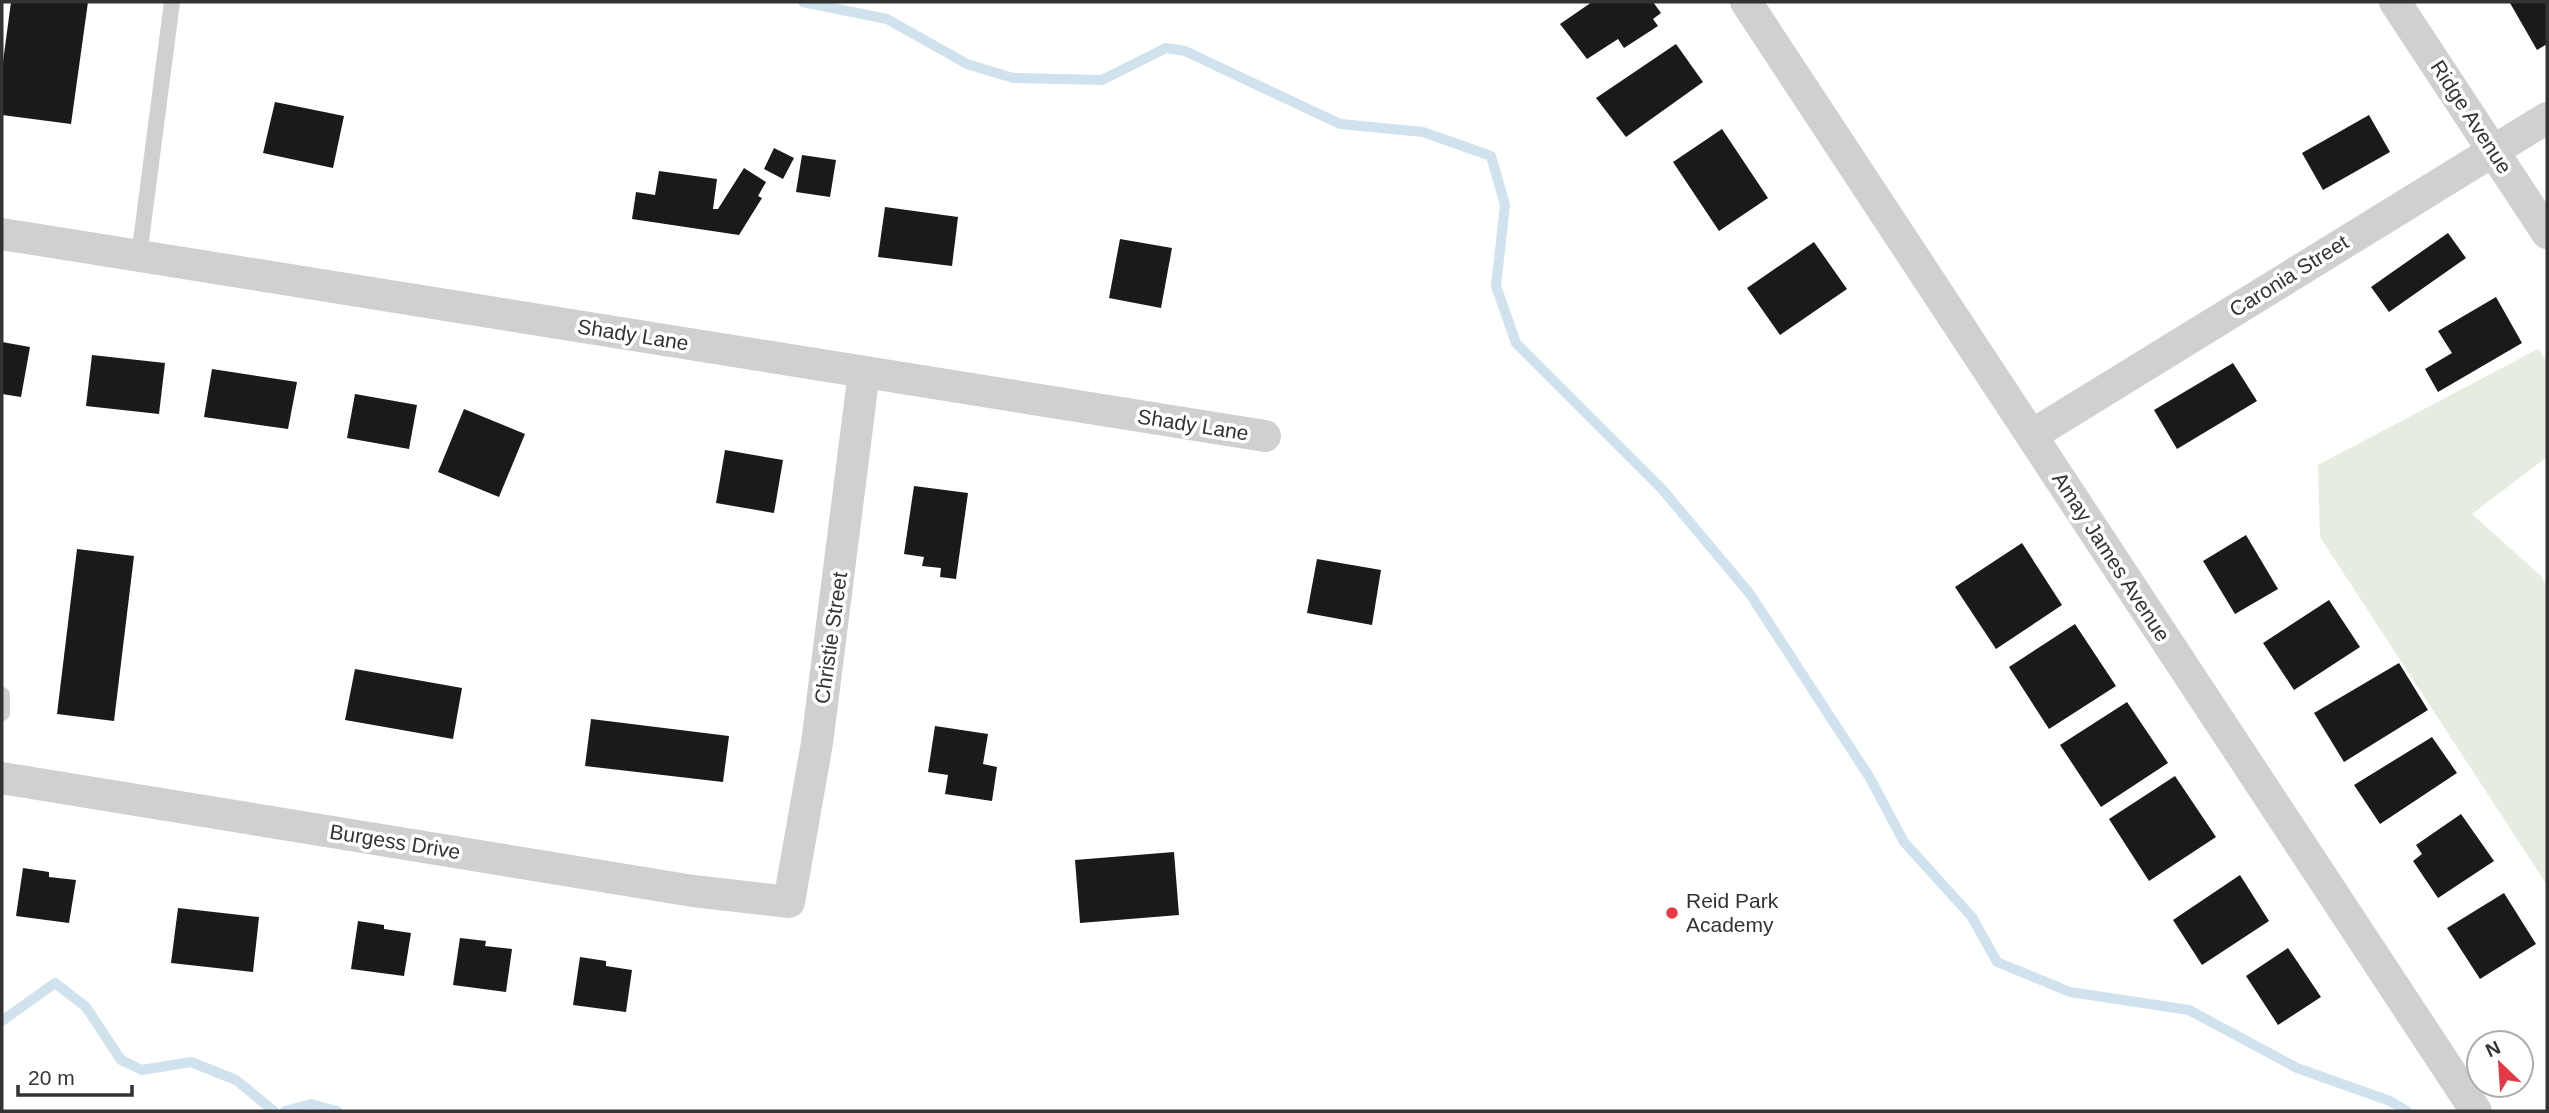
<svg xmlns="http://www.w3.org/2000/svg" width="2549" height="1113" font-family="Helvetica,sans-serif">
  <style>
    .green { fill: #e6ecdf }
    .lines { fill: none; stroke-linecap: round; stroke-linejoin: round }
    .stream { stroke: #cfe2ee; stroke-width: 10 }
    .building { fill: #1a1a1a }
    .lane { stroke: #d0d0d0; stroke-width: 16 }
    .street { stroke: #d0d0d0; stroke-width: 32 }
    .poi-dot { fill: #e63946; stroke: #fff; stroke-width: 2.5 }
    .labels { text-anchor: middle; stroke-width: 7; stroke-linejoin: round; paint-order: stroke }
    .street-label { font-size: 21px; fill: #333; stroke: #fff }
    .poi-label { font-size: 21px; fill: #333; stroke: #fff; text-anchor: start }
  </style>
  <rect width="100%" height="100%" fill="#fff"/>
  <!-- green -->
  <path class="green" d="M 2538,349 L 2547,362 L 2547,457 L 2472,514 L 2541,576 L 2547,586 L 2547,885 L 2320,537 L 2318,465 Z"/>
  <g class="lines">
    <!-- stream -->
    <g class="stream">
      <path d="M 803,2 L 887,19 L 967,64 L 1013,78 L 1102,80 L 1166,48 L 1185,51 L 1340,124 L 1423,132 L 1491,156 L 1505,205 L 1496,286 L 1516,343 L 1662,489 L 1750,594 L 1870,778 L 1904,842 L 1972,917 L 1997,962 L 2070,992 L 2189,1010 L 2297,1068 L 2390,1101 L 2407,1111"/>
      <path d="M 2,1021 L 55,983 L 86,1007 L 121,1060 L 142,1070 L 191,1062 L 236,1080 L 274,1111"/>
      <path d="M 285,1111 L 311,1104 L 337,1111"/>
    </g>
  </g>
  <!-- building -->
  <g class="building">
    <path d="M 11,2 L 88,2 L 71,124 L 2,115 L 2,69 Z"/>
    <path d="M 1592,2 L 1653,2 L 1661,13 L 1653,19 L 1658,26 L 1624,48 L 1618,39 L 1587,59 L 1560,24 Z"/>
    <path d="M 2547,2 L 2547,44 L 2537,50 L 2510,3 Z"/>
    <path d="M 1676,44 L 1703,82 L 1626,137 L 1596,98 Z"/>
    <path d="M 275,102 L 344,116 L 333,168 L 263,153 Z"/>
    <path d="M 2369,115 L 2390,152 L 2323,190 L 2302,153 Z"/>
    <path d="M 1722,129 L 1768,198 L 1719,231 L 1673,162 Z"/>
    <path d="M 774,148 L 794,158 L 783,179 L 764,169 Z"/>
    <path d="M 802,155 L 836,160 L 830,197 L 796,192 Z"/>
    <path d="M 744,168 L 766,182 L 758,196 L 762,198 L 739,235 L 632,219 L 636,192 L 655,195 L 659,171 L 717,179 L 713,209 L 718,209 Z"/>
    <path d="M 885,207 L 958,217 L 952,266 L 878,257 Z"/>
    <path d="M 2448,233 L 2466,258 L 2389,312 L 2371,287 Z"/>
    <path d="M 1120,239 L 1172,248 L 1161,308 L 1109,298 Z"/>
    <path d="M 1814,242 L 1847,289 L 1780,335 L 1747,288 Z"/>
    <path d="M 2496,297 L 2522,343 L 2438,392 L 2425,369 L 2452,353 L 2438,331 Z"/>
    <path d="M 2,342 L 30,347 L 21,397 L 2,394 Z"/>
    <path d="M 92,355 L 165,363 L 159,414 L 86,406 Z"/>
    <path d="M 2233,363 L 2257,401 L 2177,449 L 2154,410 Z"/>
    <path d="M 212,369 L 297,382 L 288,429 L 204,417 Z"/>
    <path d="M 355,394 L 417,405 L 409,449 L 347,438 Z"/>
    <path d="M 464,409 L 525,434 L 499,497 L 438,472 Z"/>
    <path d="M 725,450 L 783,460 L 774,513 L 716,503 Z"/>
    <path d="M 914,486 L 968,493 L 956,579 L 940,577 L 941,568 L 922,566 L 924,557 L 904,554 Z"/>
    <path d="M 2246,535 L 2278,589 L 2235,614 L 2203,561 Z"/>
    <path d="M 2022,543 L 2062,605 L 1996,649 L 1955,587 Z"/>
    <path d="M 77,549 L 134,556 L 114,721 L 57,714 Z"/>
    <path d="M 1317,559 L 1381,570 L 1372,625 L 1307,613 Z"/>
    <path d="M 2329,600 L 2360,647 L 2294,690 L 2263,643 Z"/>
    <path d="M 2075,624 L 2116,686 L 2049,729 L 2009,667 Z"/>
    <path d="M 2399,663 L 2428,710 L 2344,762 L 2314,713 Z"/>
    <path d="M 355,669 L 462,688 L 453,739 L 345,720 Z"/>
    <path d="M 2127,702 L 2168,763 L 2101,807 L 2060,745 Z"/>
    <path d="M 591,719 L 729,736 L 723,782 L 585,766 Z"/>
    <path d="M 935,726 L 988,734 L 983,764 L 997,767 L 992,801 L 945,794 L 948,775 L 928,772 Z"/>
    <path d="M 2432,737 L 2457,773 L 2380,824 L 2354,785 Z"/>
    <path d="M 2175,776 L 2216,837 L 2149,881 L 2109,819 Z"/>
    <path d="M 2461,814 L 2494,861 L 2438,898 L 2413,861 L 2422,854 L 2416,845 Z"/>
    <path d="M 1174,852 L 1179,915 L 1080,923 L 1075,860 Z"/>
    <path d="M 23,868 L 49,872 L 49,877 L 76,880 L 69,923 L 16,916 Z"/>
    <path d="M 2240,875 L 2269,921 L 2202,965 L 2173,920 Z"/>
    <path d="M 2504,893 L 2536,944 L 2480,979 L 2447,928 Z"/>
    <path d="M 178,908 L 259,917 L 253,972 L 171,963 Z"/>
    <path d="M 358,921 L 384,925 L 384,929 L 411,933 L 404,976 L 351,969 Z"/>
    <path d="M 460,938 L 486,941 L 485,946 L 512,949 L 506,992 L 453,985 Z"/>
    <path d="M 2288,948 L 2321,997 L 2278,1025 L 2246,976 Z"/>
    <path d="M 580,957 L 606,961 L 606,966 L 632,970 L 626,1012 L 573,1005 Z"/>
  </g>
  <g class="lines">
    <!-- lane -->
    <g class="lane">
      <path d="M 139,256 L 172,2"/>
      <path d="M 2,695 L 2,713"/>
    </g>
    <!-- street -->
    <g class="street">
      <path d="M 1746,2 L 2476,1111"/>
      <path d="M 2395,2 L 2547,233"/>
      <path d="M 2,234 L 1265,436"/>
      <path d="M 2032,435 L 2547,118"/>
      <path d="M 2,778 L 693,891 L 789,902 L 817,743 L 864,372"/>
    </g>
  </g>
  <!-- markers -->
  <circle class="poi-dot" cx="1672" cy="913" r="7"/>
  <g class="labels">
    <!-- street labels -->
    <g class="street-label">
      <text transform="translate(2471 117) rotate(57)" y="7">Ridge Avenue</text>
      <text transform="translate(2289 276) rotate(-32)" y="7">Caronia Street</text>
      <text transform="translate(633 335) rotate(9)" y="7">Shady Lane</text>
      <text transform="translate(1193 425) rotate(9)" y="7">Shady Lane</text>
      <text transform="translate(2111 557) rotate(57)" y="7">Amay James Avenue</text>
      <text transform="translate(831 638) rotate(-82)" y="7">Christie Street</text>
      <text transform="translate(395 842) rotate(9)" y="7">Burgess Drive</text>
    </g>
    <!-- poi labels -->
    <g class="poi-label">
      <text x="1686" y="908">Reid Park<tspan x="1686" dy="24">Academy</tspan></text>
    </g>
  </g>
  <!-- border -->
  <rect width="2549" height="1113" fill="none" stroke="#333333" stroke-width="7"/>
  <!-- north arrow -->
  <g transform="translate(2500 1064) rotate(335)"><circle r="33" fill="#ffffff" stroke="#adadad" stroke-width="2"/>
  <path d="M0-5L12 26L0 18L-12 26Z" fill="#e63946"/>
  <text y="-10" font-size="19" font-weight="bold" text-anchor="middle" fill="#333333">N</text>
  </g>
  <!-- scale -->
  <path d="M18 1085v10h114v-10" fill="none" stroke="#333333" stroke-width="3.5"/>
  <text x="28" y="1085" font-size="21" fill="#333333" stroke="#ffffff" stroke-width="5" paint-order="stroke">20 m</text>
</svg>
